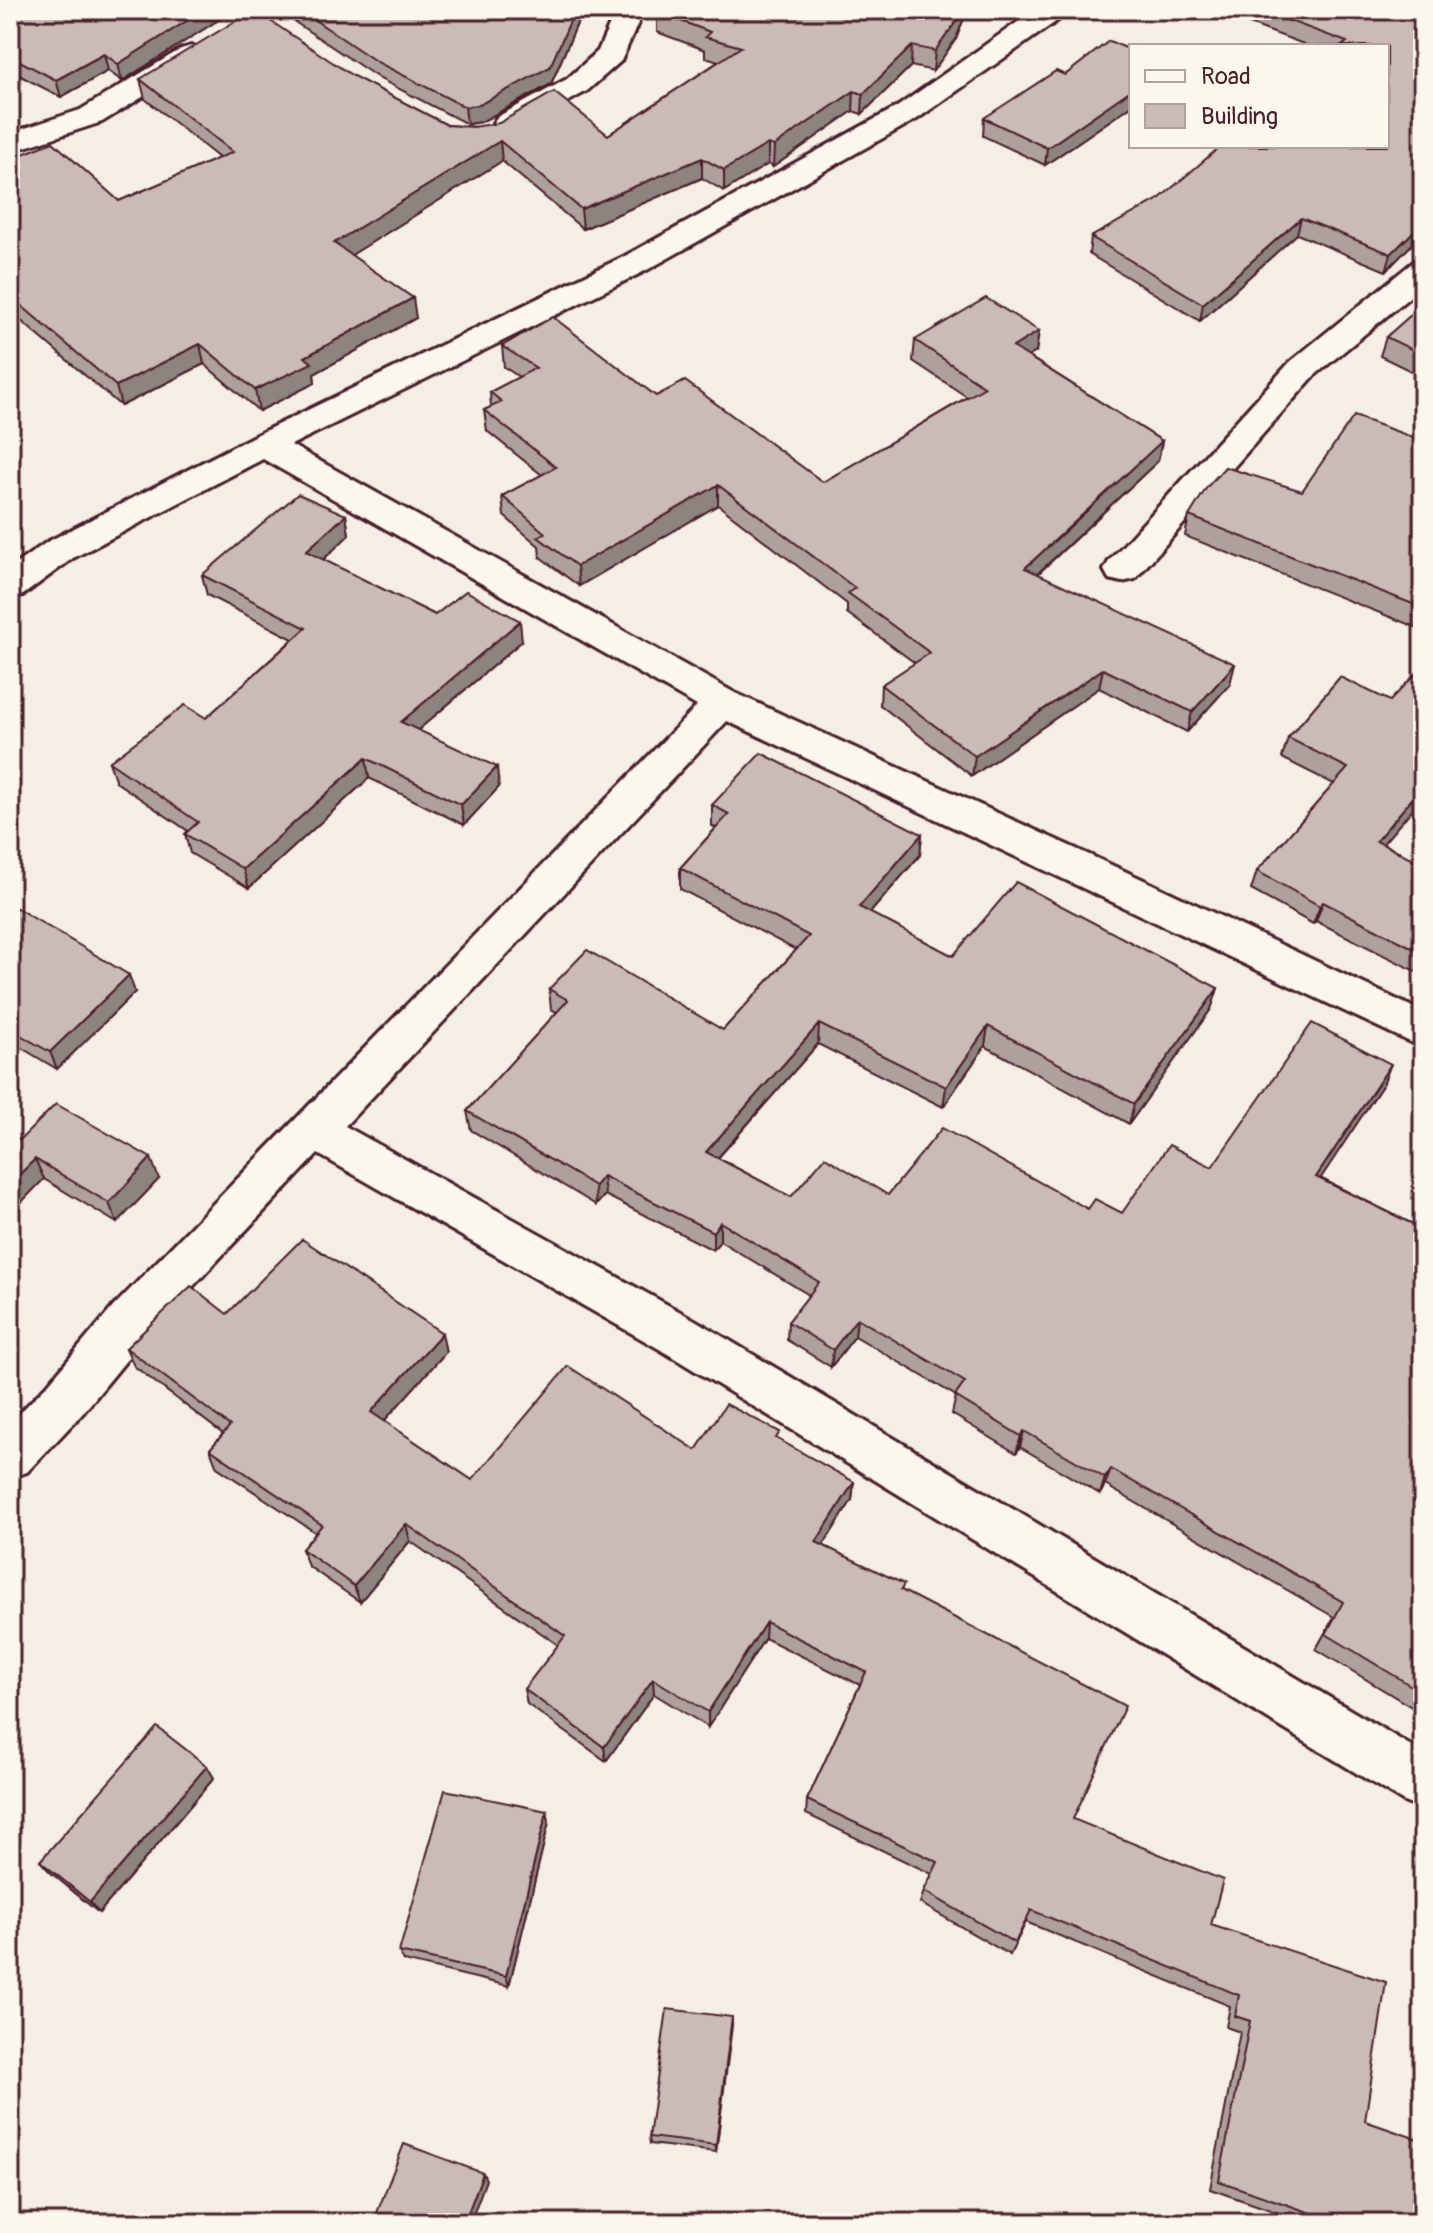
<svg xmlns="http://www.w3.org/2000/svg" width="1433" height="2233" font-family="Pangolin,sans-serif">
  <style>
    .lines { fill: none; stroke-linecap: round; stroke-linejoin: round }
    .minor-casing { stroke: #4a1f2b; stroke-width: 6 }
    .minor { fill: #fbf7ec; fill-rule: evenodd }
    .wall { fill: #aea19d; stroke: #4a1f2b; stroke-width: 2 }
    .shaded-wall { fill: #8d837f; stroke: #4a1f2b; stroke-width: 2 }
    .building { fill: #cabbb6; stroke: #4a1f2b; stroke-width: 2 }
  </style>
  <rect width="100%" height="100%" fill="#f4eee4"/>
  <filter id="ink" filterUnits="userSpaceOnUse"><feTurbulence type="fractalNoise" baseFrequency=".0125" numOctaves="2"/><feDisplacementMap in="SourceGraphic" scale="16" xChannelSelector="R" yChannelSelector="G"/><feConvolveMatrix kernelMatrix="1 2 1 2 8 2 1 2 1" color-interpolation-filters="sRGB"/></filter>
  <g filter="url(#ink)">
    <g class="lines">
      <!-- minor casing -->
      <g class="minor-casing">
        <g id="minor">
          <path d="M 616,10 L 644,10 L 621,61 L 587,91 L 519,129 L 508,132 L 497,129 L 493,123 L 497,117 L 567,79 L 598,51 Z"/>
          <path d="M 1035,10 L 1068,10 L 1064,16 L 917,119 L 647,270 L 291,445 L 735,693 L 1144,880 L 1423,1012 L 1423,1048 L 727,721 L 345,1126 L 695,1320 L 1423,1753 L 1423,1810 L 1404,1802 L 661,1350 L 318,1154 L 147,1335 L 82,1414 L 27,1472 L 10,1478 L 10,1423 L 48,1384 L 113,1307 L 697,706 L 263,459 L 73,558 L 23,595 L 10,598 L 10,568 L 47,542 L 252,437 L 625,256 L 897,107 Z"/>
          <path d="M 191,46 L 201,49 L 205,55 L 201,61 L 102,122 L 10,152 L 10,133 L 80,110 L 181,49 Z"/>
          <path d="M 1423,260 L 1423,286 L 1314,376 L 1135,579 L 1122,582 L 1109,579 L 1104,570 L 1109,561 L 1290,362 L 1412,263 Z"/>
        </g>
      </g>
      <!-- minor -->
      <use href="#minor" class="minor"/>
    </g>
    <!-- wall -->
    <g class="wall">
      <path d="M 10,10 L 234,10 L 122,81 L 108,71 L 61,97 L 13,72 L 10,74 Z"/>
      <path d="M 277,10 L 583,10 L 551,84 L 481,122 L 467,124 L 380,79 Z"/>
      <path d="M 660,10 L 967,10 L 956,39 L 933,71 L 911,66 L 862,114 L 853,111 L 773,167 L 768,164 L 724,191 L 702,178 L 583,229 L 502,161 L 351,255 L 416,318 L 314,374 L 315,383 L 259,411 L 204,364 L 121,406 L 13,314 L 10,316 L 10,159 L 119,201 L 219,158 L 145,99 L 140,79 L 353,76 L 447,125 L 608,135 L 719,61 L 705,57 L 705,50 L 657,32 L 657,12 Z"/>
      <path d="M 1212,10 L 1423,10 L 1423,233 L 1386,271 L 1297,234 L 1200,321 L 1089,254 L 1091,237 L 1159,199 L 1387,46 L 1309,46 Z"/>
      <path d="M 1131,50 L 1131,106 L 1045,165 L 983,136 L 984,118 L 1065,75 Z"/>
      <path d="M 1423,305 L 1423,377 L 1380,356 L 1386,337 Z"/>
      <path d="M 1039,331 L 1036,352 L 1028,356 L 1162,441 L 1158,461 L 1038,574 L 1230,684 L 1187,732 L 1099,688 L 972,776 L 880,705 L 881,685 L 915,663 L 847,613 L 847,604 L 718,505 L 579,586 L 540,557 L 539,546 L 504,516 L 502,496 L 542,475 L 487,431 L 484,410 L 491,407 L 490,392 L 519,377 L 504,367 L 502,346 L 656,396 L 823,482 L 967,397 L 913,361 L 915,340 Z"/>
      <path d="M 1423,441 L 1423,630 L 1185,536 L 1189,516 L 1302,491 Z"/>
      <path d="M 346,515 L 349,535 L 323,560 L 435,615 L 522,641 L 418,730 L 499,787 L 464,825 L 369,778 L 249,888 L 190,853 L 185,834 L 188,831 L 116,782 L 109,762 L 206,718 L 293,639 L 207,595 L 202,575 Z"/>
      <path d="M 1340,677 L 1383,844 L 1423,864 L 1423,975 L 1316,921 L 1313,924 L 1251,890 L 1257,871 L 1334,784 L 1282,758 L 1288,738 Z"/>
      <path d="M 712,805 L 922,834 L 920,855 L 870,913 L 953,956 L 1218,988 L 1211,1009 L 1129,1124 L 985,1046 L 943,1107 L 818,1044 L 718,1158 L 791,1197 L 888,1195 L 1088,1209 L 1122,1213 L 1212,1167 L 1383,1084 L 1320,1178 L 1423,1229 L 1423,1714 L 1316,1649 L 1334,1617 L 1105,1485 L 1100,1494 L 1020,1447 L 1016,1453 L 952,1414 L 956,1396 L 855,1336 L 831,1367 L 787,1340 L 788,1322 L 809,1295 L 720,1241 L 713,1250 L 605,1195 L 596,1205 L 471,1130 L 467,1111 L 557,1012 L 551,1009 L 549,989 L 723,1030 L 796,950 L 680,889 L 680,868 L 716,828 L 712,826 Z"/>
      <path d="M 10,904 L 135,992 L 57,1069 L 10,1041 Z"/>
      <path d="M 20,1140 L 159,1179 L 117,1223 L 44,1179 Z"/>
      <path d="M 227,1314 L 446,1352 L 384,1421 L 472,1480 L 779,1440 L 854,1482 L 852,1500 L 823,1545 L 903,1591 L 1073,1819 L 1211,1925 L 1365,2121 L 1423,2223 L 1308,2223 L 1210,2189 L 1240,2032 L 1226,2027 L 1230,2006 L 1026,1922 L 1010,1955 L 920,1903 L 924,1891 L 932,1874 L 806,1814 L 807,1800 L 860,1685 L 765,1638 L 708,1727 L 654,1694 L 606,1761 L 527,1704 L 524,1689 L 558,1645 L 410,1541 L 360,1602 L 308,1566 L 302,1549 L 316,1533 L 217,1467 L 210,1449 L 223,1434 L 134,1366 L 126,1348 Z"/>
      <path d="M 214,1778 L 99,1913 L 50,1872 L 40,1861 Z"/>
      <path d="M 547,1811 L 549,1822 L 509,1986 L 404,1961 L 399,1952 Z"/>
      <path d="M 732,2017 L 716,2152 L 650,2144 L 649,2137 Z"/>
    </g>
    <!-- shaded-wall -->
    <g class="shaded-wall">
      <path d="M 204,10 L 234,10 L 122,81 L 118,64 Z"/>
      <path d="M 575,10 L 583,10 L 551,84 L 481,122 L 467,124 L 465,107 Z"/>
      <path d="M 961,10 L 967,10 L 956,39 L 933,71 L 935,51 Z"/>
      <path d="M 912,46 L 911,66 L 862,114 L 863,94 Z"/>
      <path d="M 104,54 L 108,71 L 61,97 L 56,80 Z"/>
      <path d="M 1131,90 L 1131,106 L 1045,165 L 1047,148 Z"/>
      <path d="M 854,91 L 853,111 L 773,167 L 774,146 Z"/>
      <path d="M 500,141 L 502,161 L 337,264 L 334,243 Z"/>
      <path d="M 768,144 L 768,164 L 724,191 L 724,170 Z"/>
      <path d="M 702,158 L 702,178 L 583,229 L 581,209 Z"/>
      <path d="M 1301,218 L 1297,234 L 1200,321 L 1203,304 Z"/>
      <path d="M 1423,222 L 1423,233 L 1386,271 L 1391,254 Z"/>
      <path d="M 413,298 L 416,318 L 314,374 L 315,383 L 259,411 L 255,390 L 305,357 Z"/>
      <path d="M 10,303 L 13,314 L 10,316 Z"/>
      <path d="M 1039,331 L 1036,352 L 1011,367 L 1013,347 Z"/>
      <path d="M 200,344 L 204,364 L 121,406 L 116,386 Z"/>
      <path d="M 1162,441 L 1158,461 L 1022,588 L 1025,568 Z"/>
      <path d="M 718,485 L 718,505 L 579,586 L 577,566 Z"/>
      <path d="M 346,515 L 349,535 L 310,572 L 306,551 Z"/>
      <path d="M 520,621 L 522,641 L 404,742 L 401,722 Z"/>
      <path d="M 1235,664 L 1230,684 L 1187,732 L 1192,712 Z"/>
      <path d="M 1103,669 L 1099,688 L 972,776 L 975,756 Z"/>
      <path d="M 366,758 L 369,778 L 249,888 L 243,869 Z"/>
      <path d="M 497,767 L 499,787 L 464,825 L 461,805 Z"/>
      <path d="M 1423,786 L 1423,797 L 1369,860 L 1376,841 Z"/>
      <path d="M 922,834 L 920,855 L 857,928 L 859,907 Z"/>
      <path d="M 1323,902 L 1316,921 L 1313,924 L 1320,906 Z"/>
      <path d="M 129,975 L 135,992 L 57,1069 L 50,1052 Z"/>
      <path d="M 1218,988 L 1211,1009 L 1129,1124 L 1134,1104 Z"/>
      <path d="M 819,1024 L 818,1044 L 706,1171 L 706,1152 Z"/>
      <path d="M 988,1026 L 985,1046 L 943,1107 L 946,1087 Z"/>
      <path d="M 1391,1064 L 1383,1084 L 1309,1196 L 1316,1177 Z"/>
      <path d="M 151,1158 L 159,1179 L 117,1223 L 109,1203 Z"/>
      <path d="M 35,1159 L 44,1179 L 10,1214 L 10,1184 Z"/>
      <path d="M 603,1176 L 605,1195 L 596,1205 L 595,1186 Z"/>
      <path d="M 720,1222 L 720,1241 L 713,1250 L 713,1232 Z"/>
      <path d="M 857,1318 L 855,1336 L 831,1367 L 833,1350 Z"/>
      <path d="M 442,1333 L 446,1352 L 376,1430 L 371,1412 Z"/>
      <path d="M 1024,1431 L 1020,1447 L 1016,1453 L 1021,1436 Z"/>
      <path d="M 1111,1469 L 1105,1485 L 1100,1494 L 1105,1478 Z"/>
      <path d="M 854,1482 L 852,1500 L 815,1558 L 816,1542 Z"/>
      <path d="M 406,1524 L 410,1541 L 360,1602 L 354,1586 Z"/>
      <path d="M 766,1622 L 765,1638 L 708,1727 L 708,1712 Z"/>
      <path d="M 653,1679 L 654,1694 L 606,1761 L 604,1747 Z"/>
      <path d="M 207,1766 L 214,1778 L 99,1913 L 90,1902 Z"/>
      <path d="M 547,1811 L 549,1822 L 509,1986 L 506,1976 Z"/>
      <path d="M 10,1872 L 15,1878 L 10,1884 Z"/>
      <path d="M 732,2017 L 732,2026 L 716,2152 L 716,2145 Z"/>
      <path d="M 483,2173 L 486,2180 L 470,2223 L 464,2223 Z"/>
    </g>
    <!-- building -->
    <g class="building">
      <path d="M 10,10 L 204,10 L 118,64 L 104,54 L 56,80 L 10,56 Z"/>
      <path d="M 254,10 L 353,76 L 447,125 L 473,127 L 499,123 L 554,92 L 608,135 L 741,47 L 705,37 L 710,32 L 657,12 L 660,10 L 961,10 L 958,19 L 935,51 L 912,46 L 863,94 L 854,91 L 774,146 L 768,144 L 724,170 L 702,158 L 581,209 L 500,141 L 334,243 L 413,298 L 305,357 L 312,363 L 255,390 L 200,344 L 116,386 L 10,296 L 10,159 L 53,142 L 119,201 L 233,152 L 140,79 Z"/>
      <path d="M 300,10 L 575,10 L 550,67 L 479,105 L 465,107 L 377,62 Z"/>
      <path d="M 1260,10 L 1423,10 L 1423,222 L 1391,254 L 1301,218 L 1203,304 L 1091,237 L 1159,199 L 1221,146 L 1387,146 L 1387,46 L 1342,46 L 1347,42 Z"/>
      <path d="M 1109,41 L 1131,50 L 1131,90 L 1047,148 L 984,118 L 1056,71 L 1065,75 Z"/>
      <path d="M 986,298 L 1039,331 L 1013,347 L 1162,441 L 1025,568 L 1235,664 L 1192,712 L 1103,669 L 975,756 L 881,685 L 930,653 L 848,593 L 855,588 L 718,485 L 577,566 L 538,537 L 545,533 L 502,496 L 556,467 L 484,410 L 502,402 L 490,392 L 536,368 L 502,346 L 553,317 L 656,396 L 685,381 L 823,482 L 985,387 L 915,340 Z"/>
      <path d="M 1422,305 L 1423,305 L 1423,355 L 1386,337 Z"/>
      <path d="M 1354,416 L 1423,441 L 1423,608 L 1189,516 L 1207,487 L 1225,467 L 1302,491 Z"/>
      <path d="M 298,494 L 346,515 L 306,551 L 435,615 L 466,591 L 520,621 L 401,722 L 497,767 L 461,805 L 366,758 L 243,869 L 185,834 L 198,822 L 109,762 L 185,705 L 206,718 L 306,628 L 202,575 Z"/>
      <path d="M 1423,666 L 1423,786 L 1376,841 L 1423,864 L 1423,953 L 1323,902 L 1320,906 L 1257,871 L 1348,768 L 1288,738 L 1340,677 L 1390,701 Z"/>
      <path d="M 761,753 L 922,834 L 859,907 L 953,956 L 1016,882 L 1218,988 L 1134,1104 L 988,1026 L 946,1087 L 819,1024 L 706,1152 L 791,1197 L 825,1157 L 888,1195 L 942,1128 L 1088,1209 L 1095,1199 L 1122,1213 L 1169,1145 L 1212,1167 L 1312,1023 L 1391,1064 L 1316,1177 L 1423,1229 L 1423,1693 L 1326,1634 L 1343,1602 L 1111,1469 L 1105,1478 L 1024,1431 L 1021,1436 L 955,1396 L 965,1382 L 857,1318 L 833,1350 L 788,1322 L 819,1282 L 720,1222 L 713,1232 L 603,1176 L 595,1186 L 467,1111 L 568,1000 L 549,989 L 587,950 L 723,1030 L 809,936 L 680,868 L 729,814 L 712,805 Z"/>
      <path d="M 10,904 L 129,975 L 50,1052 L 10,1029 Z"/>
      <path d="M 56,1104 L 151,1158 L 109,1203 L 35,1159 L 10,1184 L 10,1134 L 20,1140 Z"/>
      <path d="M 302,1239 L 442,1333 L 371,1412 L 472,1480 L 568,1366 L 696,1450 L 726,1404 L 780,1432 L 776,1438 L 854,1482 L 816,1542 L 904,1584 L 901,1590 L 1125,1706 L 1073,1819 L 1223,1880 L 1211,1925 L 1386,1982 L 1365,2121 L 1423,2141 L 1423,2223 L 1340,2223 L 1219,2181 L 1250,2021 L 1235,2016 L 1239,1995 L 1031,1910 L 1015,1943 L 924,1891 L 938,1862 L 807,1800 L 866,1672 L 766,1622 L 708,1712 L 653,1679 L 604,1747 L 524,1689 L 565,1636 L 406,1524 L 354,1586 L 302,1549 L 322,1525 L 210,1449 L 230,1426 L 126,1348 L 191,1286 L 227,1314 Z"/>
      <path d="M 157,1727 L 207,1766 L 90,1902 L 40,1861 Z"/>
      <path d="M 445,1790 L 547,1811 L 506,1976 L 399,1952 Z"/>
      <path d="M 667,2009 L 732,2017 L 716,2145 L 649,2137 Z"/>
      <path d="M 404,2144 L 483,2173 L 464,2223 L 373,2223 Z"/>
    </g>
  </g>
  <!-- margin -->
  <rect width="1433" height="2233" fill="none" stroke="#fbf7ec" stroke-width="40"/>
  <rect x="20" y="20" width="1393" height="2193" fill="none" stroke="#4a1f2b" stroke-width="3" filter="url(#ink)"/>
  <!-- legend -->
  <rect x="1129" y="44" width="260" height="104" fill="#fbf7ec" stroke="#b4a19f" stroke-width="2"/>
  <rect x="1145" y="70" width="40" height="12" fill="#fbf7ec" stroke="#b4a19f" stroke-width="2"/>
  <text x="1201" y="84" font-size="24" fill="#4a1f2b">Road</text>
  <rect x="1145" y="104" width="40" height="24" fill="#cabbb6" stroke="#b4a19f" stroke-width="2"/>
  <text x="1201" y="124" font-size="24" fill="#4a1f2b">Building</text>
</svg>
